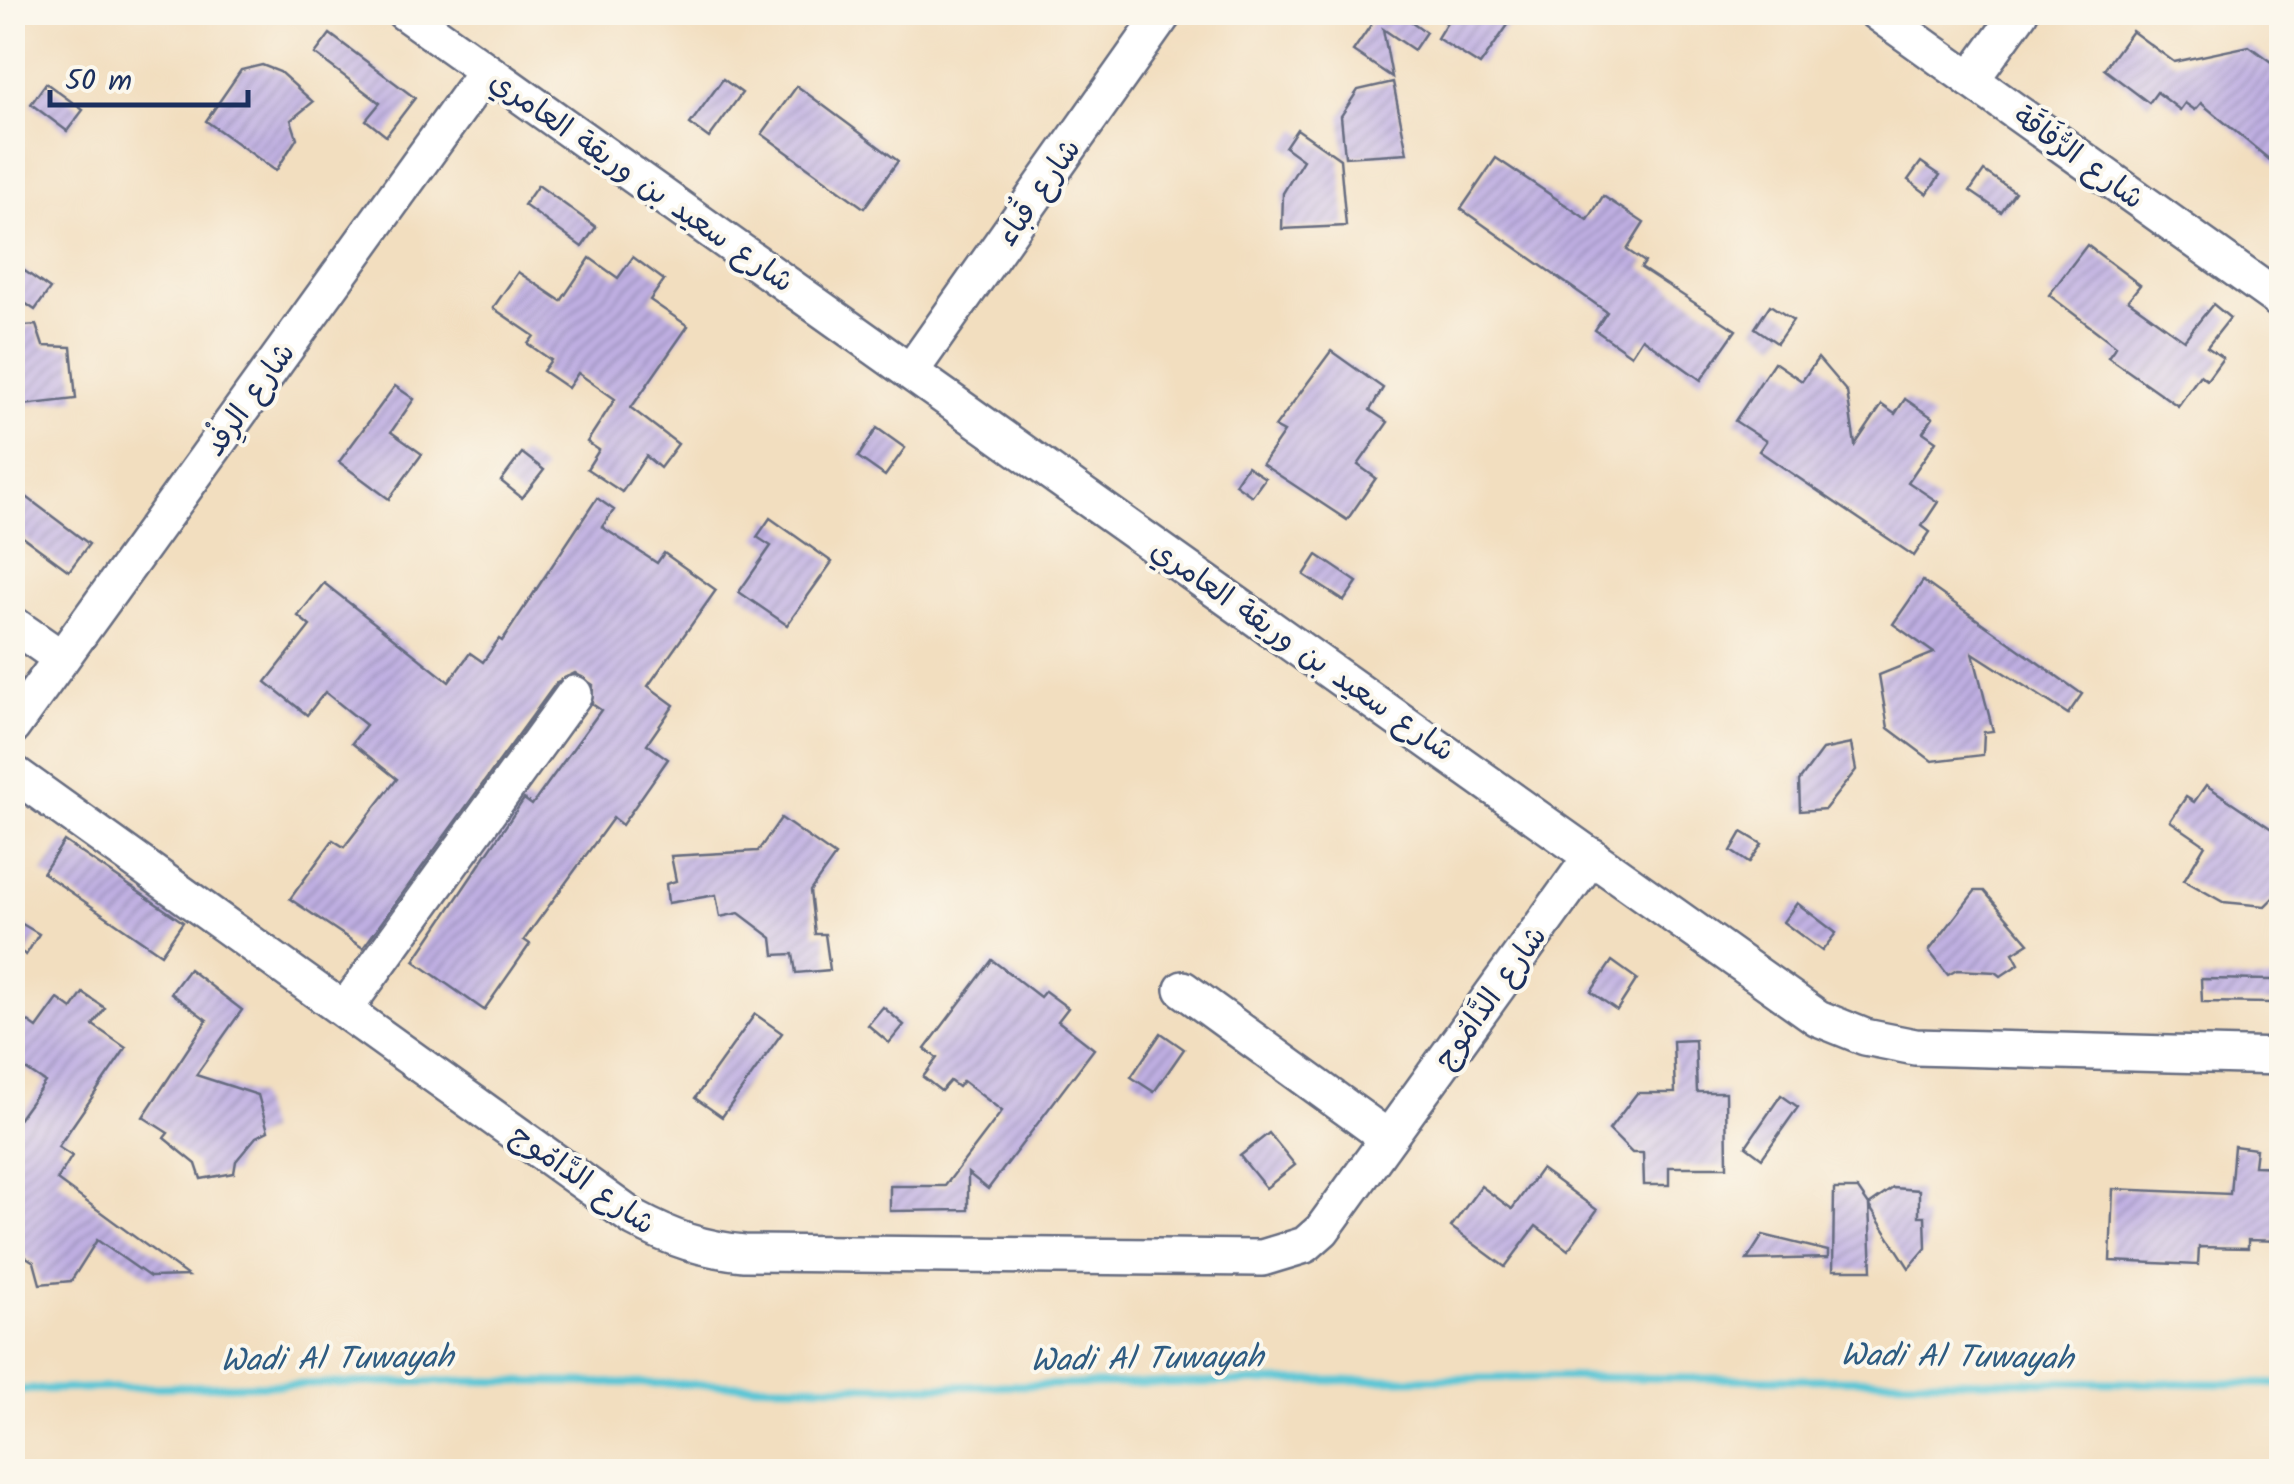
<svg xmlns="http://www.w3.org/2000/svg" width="2294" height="1484" font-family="Kalam,'Playpen Sans Arabic',sans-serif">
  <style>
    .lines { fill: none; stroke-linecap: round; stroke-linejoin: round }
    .stream { stroke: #5bc6d5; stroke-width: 8 }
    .building { fill: url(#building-hatch) }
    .minor-casing { stroke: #666c80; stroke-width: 40 }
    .minor { stroke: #fff; stroke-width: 35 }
    .labels { text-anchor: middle; stroke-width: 8; stroke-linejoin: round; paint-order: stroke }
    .street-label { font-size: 30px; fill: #1b2f5e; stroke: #fbf7ec }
    .water-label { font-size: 32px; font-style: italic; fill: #2e5c82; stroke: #fbf7ec }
  </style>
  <defs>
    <pattern id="building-hatch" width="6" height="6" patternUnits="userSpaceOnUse" patternTransform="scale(2.5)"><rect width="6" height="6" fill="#bfafe2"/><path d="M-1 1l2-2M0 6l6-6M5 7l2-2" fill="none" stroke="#9a8fba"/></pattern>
  </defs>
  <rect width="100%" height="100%" fill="#fbf7ec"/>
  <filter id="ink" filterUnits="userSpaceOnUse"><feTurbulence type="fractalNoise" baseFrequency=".01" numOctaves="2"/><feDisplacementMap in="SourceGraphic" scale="20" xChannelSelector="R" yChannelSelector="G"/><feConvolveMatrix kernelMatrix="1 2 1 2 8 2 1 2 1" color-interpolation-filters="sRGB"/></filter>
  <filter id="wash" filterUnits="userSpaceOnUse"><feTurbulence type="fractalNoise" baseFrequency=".0048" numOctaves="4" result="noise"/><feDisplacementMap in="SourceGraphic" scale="40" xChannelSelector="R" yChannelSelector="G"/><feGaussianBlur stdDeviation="2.25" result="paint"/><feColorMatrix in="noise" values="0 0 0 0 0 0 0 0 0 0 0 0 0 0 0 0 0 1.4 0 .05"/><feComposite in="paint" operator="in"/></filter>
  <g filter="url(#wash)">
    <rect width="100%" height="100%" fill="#f2debf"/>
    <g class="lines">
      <!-- stream -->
      <path class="stream" d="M 12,1390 L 461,1381 L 898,1387 L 1562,1377 L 2282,1384"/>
    </g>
    <g id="blocks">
      <!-- building -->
      <g class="building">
        <path d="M 1359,12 L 1398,12 L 1426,32 L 1414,50 L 1383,29 L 1392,77 L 1353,51 L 1373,22 Z"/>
        <path d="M 1453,12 L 1517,12 L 1480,65 L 1437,38 Z"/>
        <path d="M 2132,31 L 2174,62 L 2249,46 L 2282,70 L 2282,170 L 2201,103 L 2195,110 L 2185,103 L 2180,110 L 2157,92 L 2149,103 L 2104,69 Z"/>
        <path d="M 330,34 L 415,98 L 386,136 L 366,120 L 380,103 L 315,54 Z"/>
        <path d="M 262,65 L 280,72 L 313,102 L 291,120 L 297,138 L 276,171 L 206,121 L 241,70 Z"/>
        <path d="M 723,79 L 742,93 L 709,138 L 690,124 Z"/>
        <path d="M 1393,82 L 1407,153 L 1345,157 L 1341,116 L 1358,90 Z"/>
        <path d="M 46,83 L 83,110 L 67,131 L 31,104 Z"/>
        <path d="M 797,86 L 898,161 L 864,208 L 762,134 Z"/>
        <path d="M 1297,129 L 1340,159 L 1346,226 L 1282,229 L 1283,193 L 1303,160 L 1285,147 Z"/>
        <path d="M 1496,158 L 1588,220 L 1603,196 L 1644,223 L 1627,250 L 1645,262 L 1641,268 L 1736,330 L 1701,380 L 1642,338 L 1631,355 L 1595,330 L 1607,312 L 1461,209 Z"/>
        <path d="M 1921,162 L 1940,175 L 1927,194 L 1908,180 Z"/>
        <path d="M 1984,171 L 2015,192 L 2001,212 L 1970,191 Z"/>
        <path d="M 538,185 L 596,227 L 582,247 L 524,205 Z"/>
        <path d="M 2087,245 L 2140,285 L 2128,300 L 2184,340 L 2213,304 L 2230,318 L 2207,347 L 2223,358 L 2207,380 L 2200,375 L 2178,406 L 2108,357 L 2116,346 L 2049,295 Z"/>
        <path d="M 633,257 L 664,280 L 650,300 L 688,326 L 631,408 L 678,444 L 660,468 L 646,456 L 622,492 L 587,469 L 599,450 L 587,442 L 615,399 L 578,373 L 568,388 L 543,371 L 551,360 L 528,344 L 534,336 L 493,308 L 518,272 L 561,301 L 590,258 L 618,278 Z"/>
        <path d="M 12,262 L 50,289 L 35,310 L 12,294 Z"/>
        <path d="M 1770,305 L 1793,320 L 1777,343 L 1755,328 Z"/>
        <path d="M 36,325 L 43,346 L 71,347 L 76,399 L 23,405 L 12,393 L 12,327 Z"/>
        <path d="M 1331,351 L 1383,388 L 1370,410 L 1388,422 L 1358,465 L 1376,478 L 1347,520 L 1262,464 L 1284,432 L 1275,427 Z"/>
        <path d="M 1818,358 L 1847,392 L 1855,445 L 1882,405 L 1895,414 L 1905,399 L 1933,418 L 1923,432 L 1936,441 L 1908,482 L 1938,502 L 1922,526 L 1930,532 L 1914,556 L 1759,451 L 1766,441 L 1735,421 L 1774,362 L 1802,381 Z"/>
        <path d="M 395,386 L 414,399 L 391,432 L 422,454 L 389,499 L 339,462 Z"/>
        <path d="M 877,428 L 905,448 L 885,476 L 858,457 Z"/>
        <path d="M 522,453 L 544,470 L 522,498 L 501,481 Z"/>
        <path d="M 1247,466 L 1265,478 L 1252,496 L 1235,484 Z"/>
        <path d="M 12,486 L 89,544 L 69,571 L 12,529 Z"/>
        <path d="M 597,498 L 614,510 L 602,527 L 657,563 L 664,553 L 716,590 L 648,686 L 674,705 L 647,744 L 668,759 L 622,825 L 613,818 L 524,940 L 530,944 L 484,1010 L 414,961 L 524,799 L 532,805 L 601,710 L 592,704 L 593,685 L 575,673 L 557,682 L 363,948 L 290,899 L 333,840 L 344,847 L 397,779 L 352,743 L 366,725 L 325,692 L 307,715 L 266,682 L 310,626 L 298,616 L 324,583 L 449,682 L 470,653 L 483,662 L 499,639 L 502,641 Z"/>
        <path d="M 770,518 L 832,562 L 787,625 L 739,592 L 771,546 L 757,537 Z"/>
        <path d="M 1317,555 L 1357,582 L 1344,601 L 1304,575 Z"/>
        <path d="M 1923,581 L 2082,694 L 2068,714 L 1973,653 L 1993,731 L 1984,732 L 1983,755 L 1932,761 L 1888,728 L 1879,675 L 1934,653 L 1893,624 Z"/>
        <path d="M 1851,744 L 1856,770 L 1825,809 L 1800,811 L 1799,781 L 1822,750 Z"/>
        <path d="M 2206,785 L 2282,836 L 2282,889 L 2265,906 L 2223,902 L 2184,880 L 2205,845 L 2170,821 L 2186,797 L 2194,802 Z"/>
        <path d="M 781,818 L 835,856 L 810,891 L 815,934 L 825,934 L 830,970 L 796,973 L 793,954 L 774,955 L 772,938 L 739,913 L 720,917 L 716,895 L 668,903 L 666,884 L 676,881 L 671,856 L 758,851 Z"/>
        <path d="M 1742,832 L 1762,844 L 1749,863 L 1731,851 Z"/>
        <path d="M 64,841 L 183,922 L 161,954 L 43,873 Z"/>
        <path d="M 1975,891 L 1984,891 L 2029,943 L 2013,953 L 2019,964 L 2001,976 L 1996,972 L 1957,970 L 1948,975 L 1929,951 Z"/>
        <path d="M 1797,903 L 1836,933 L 1822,951 L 1783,922 Z"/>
        <path d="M 12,918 L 39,934 L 26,955 L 12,946 Z"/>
        <path d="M 992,960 L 1040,997 L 1045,991 L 1068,1008 L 1058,1021 L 1094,1049 L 988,1189 L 968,1173 L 968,1210 L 890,1211 L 890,1186 L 945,1186 L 1002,1111 L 963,1081 L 958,1087 L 950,1081 L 941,1091 L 923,1077 L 937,1058 L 925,1049 Z"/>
        <path d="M 1612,961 L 1637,979 L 1617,1010 L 1591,992 Z"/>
        <path d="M 189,969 L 242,1010 L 196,1075 L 258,1095 L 268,1131 L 256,1137 L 236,1161 L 234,1173 L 201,1179 L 196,1164 L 164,1138 L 168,1133 L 143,1117 L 207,1020 L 171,993 Z"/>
        <path d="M 2201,979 L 2273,980 L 2273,1003 L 2202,1002 Z"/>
        <path d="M 83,993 L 105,1008 L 93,1025 L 126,1048 L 58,1147 L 72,1156 L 57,1180 L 188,1276 L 150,1277 L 97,1240 L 71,1281 L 40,1284 L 34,1262 L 12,1248 L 12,1128 L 45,1082 L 12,1060 L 12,1026 L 20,1016 L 37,1028 L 58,999 L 72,1009 Z"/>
        <path d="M 883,1007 L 904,1025 L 889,1043 L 868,1025 Z"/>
        <path d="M 755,1014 L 782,1033 L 722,1117 L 695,1098 Z"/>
        <path d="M 1161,1033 L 1184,1049 L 1154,1092 L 1131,1077 Z"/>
        <path d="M 1695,1040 L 1697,1092 L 1726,1092 L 1727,1167 L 1669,1167 L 1669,1185 L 1644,1185 L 1643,1153 L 1632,1153 L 1609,1130 L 1637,1093 L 1675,1093 L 1673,1041 Z"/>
        <path d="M 1781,1095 L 1798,1107 L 1762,1158 L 1746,1146 Z"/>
        <path d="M 1269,1133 L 1295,1165 L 1266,1188 L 1240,1156 Z"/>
        <path d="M 2234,1146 L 2256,1149 L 2254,1166 L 2282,1167 L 2282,1241 L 2248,1240 L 2248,1248 L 2199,1247 L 2198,1265 L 2110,1261 L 2113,1189 L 2230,1194 Z"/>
        <path d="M 1541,1169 L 1597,1210 L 1568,1250 L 1536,1226 L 1505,1267 L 1451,1227 L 1481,1186 L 1512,1209 Z"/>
        <path d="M 1893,1188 L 1919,1190 L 1919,1216 L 1925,1216 L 1926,1248 L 1909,1268 L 1869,1206 L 1872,1270 L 1833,1270 L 1834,1189 L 1858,1189 L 1869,1205 Z"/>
        <path d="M 1763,1235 L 1828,1251 L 1828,1258 L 1747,1260 Z"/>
      </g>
    </g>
  </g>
  <g filter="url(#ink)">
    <use href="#blocks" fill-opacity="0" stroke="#666c80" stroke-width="2.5"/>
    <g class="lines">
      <!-- minor casing -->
      <g class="minor-casing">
        <g id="minor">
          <path d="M 404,12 L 1818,1018 L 1865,1037 L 1915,1047 L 2282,1057"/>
          <path d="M 1876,12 L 2282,302"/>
          <path d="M 1971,80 L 2020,12"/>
          <path d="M 911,371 L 1165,12"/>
          <path d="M 12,624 L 61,658"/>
          <path d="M 12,727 L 486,71"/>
          <path d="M 12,772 L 635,1219 C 672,1239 703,1249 744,1253 L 1262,1258 L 1305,1245 L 1322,1230 L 1592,856"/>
          <path d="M 1183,989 L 1388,1138"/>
          <path d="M 345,1009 L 574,694"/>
        </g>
      </g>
      <!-- minor -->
      <use href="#minor" class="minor"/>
    </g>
  </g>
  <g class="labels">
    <!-- street labels -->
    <g class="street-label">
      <text transform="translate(2079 157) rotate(36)" y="10">شارع الرُّفَاقَة</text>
      <text transform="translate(642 181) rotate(35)" y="10">شارع سعيد بن وريقة العامري</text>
      <text transform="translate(1038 192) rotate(-55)" y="10">شارع قُباء</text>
      <text transform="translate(249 399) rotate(-54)" y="10">شارع الرِفْد</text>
      <text transform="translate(1303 650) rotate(35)" y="10">شارع سعيد بن وريقة العامري</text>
      <text transform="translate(1490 997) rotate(-54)" y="10">شارع الدَّامُوج</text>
      <text transform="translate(583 1179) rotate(35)" y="10">شارع الدَّامُوج</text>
    </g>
    <!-- water labels -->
    <g class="water-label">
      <text transform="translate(1957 1356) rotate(1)" y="11">Wadi Al Tuwayah</text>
      <text transform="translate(337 1358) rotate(-1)" y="11">Wadi Al Tuwayah</text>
      <text transform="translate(1147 1358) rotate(-1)" y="11">Wadi Al Tuwayah</text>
    </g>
  </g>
  <!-- margin -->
  <rect width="2294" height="1484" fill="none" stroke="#fbf7ec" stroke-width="50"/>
  <!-- scale -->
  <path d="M50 90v15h198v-15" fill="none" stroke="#1b2f5e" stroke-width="5"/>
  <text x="65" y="90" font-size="30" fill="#1b2f5e" stroke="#fbf7ec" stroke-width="8" paint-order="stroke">50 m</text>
</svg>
